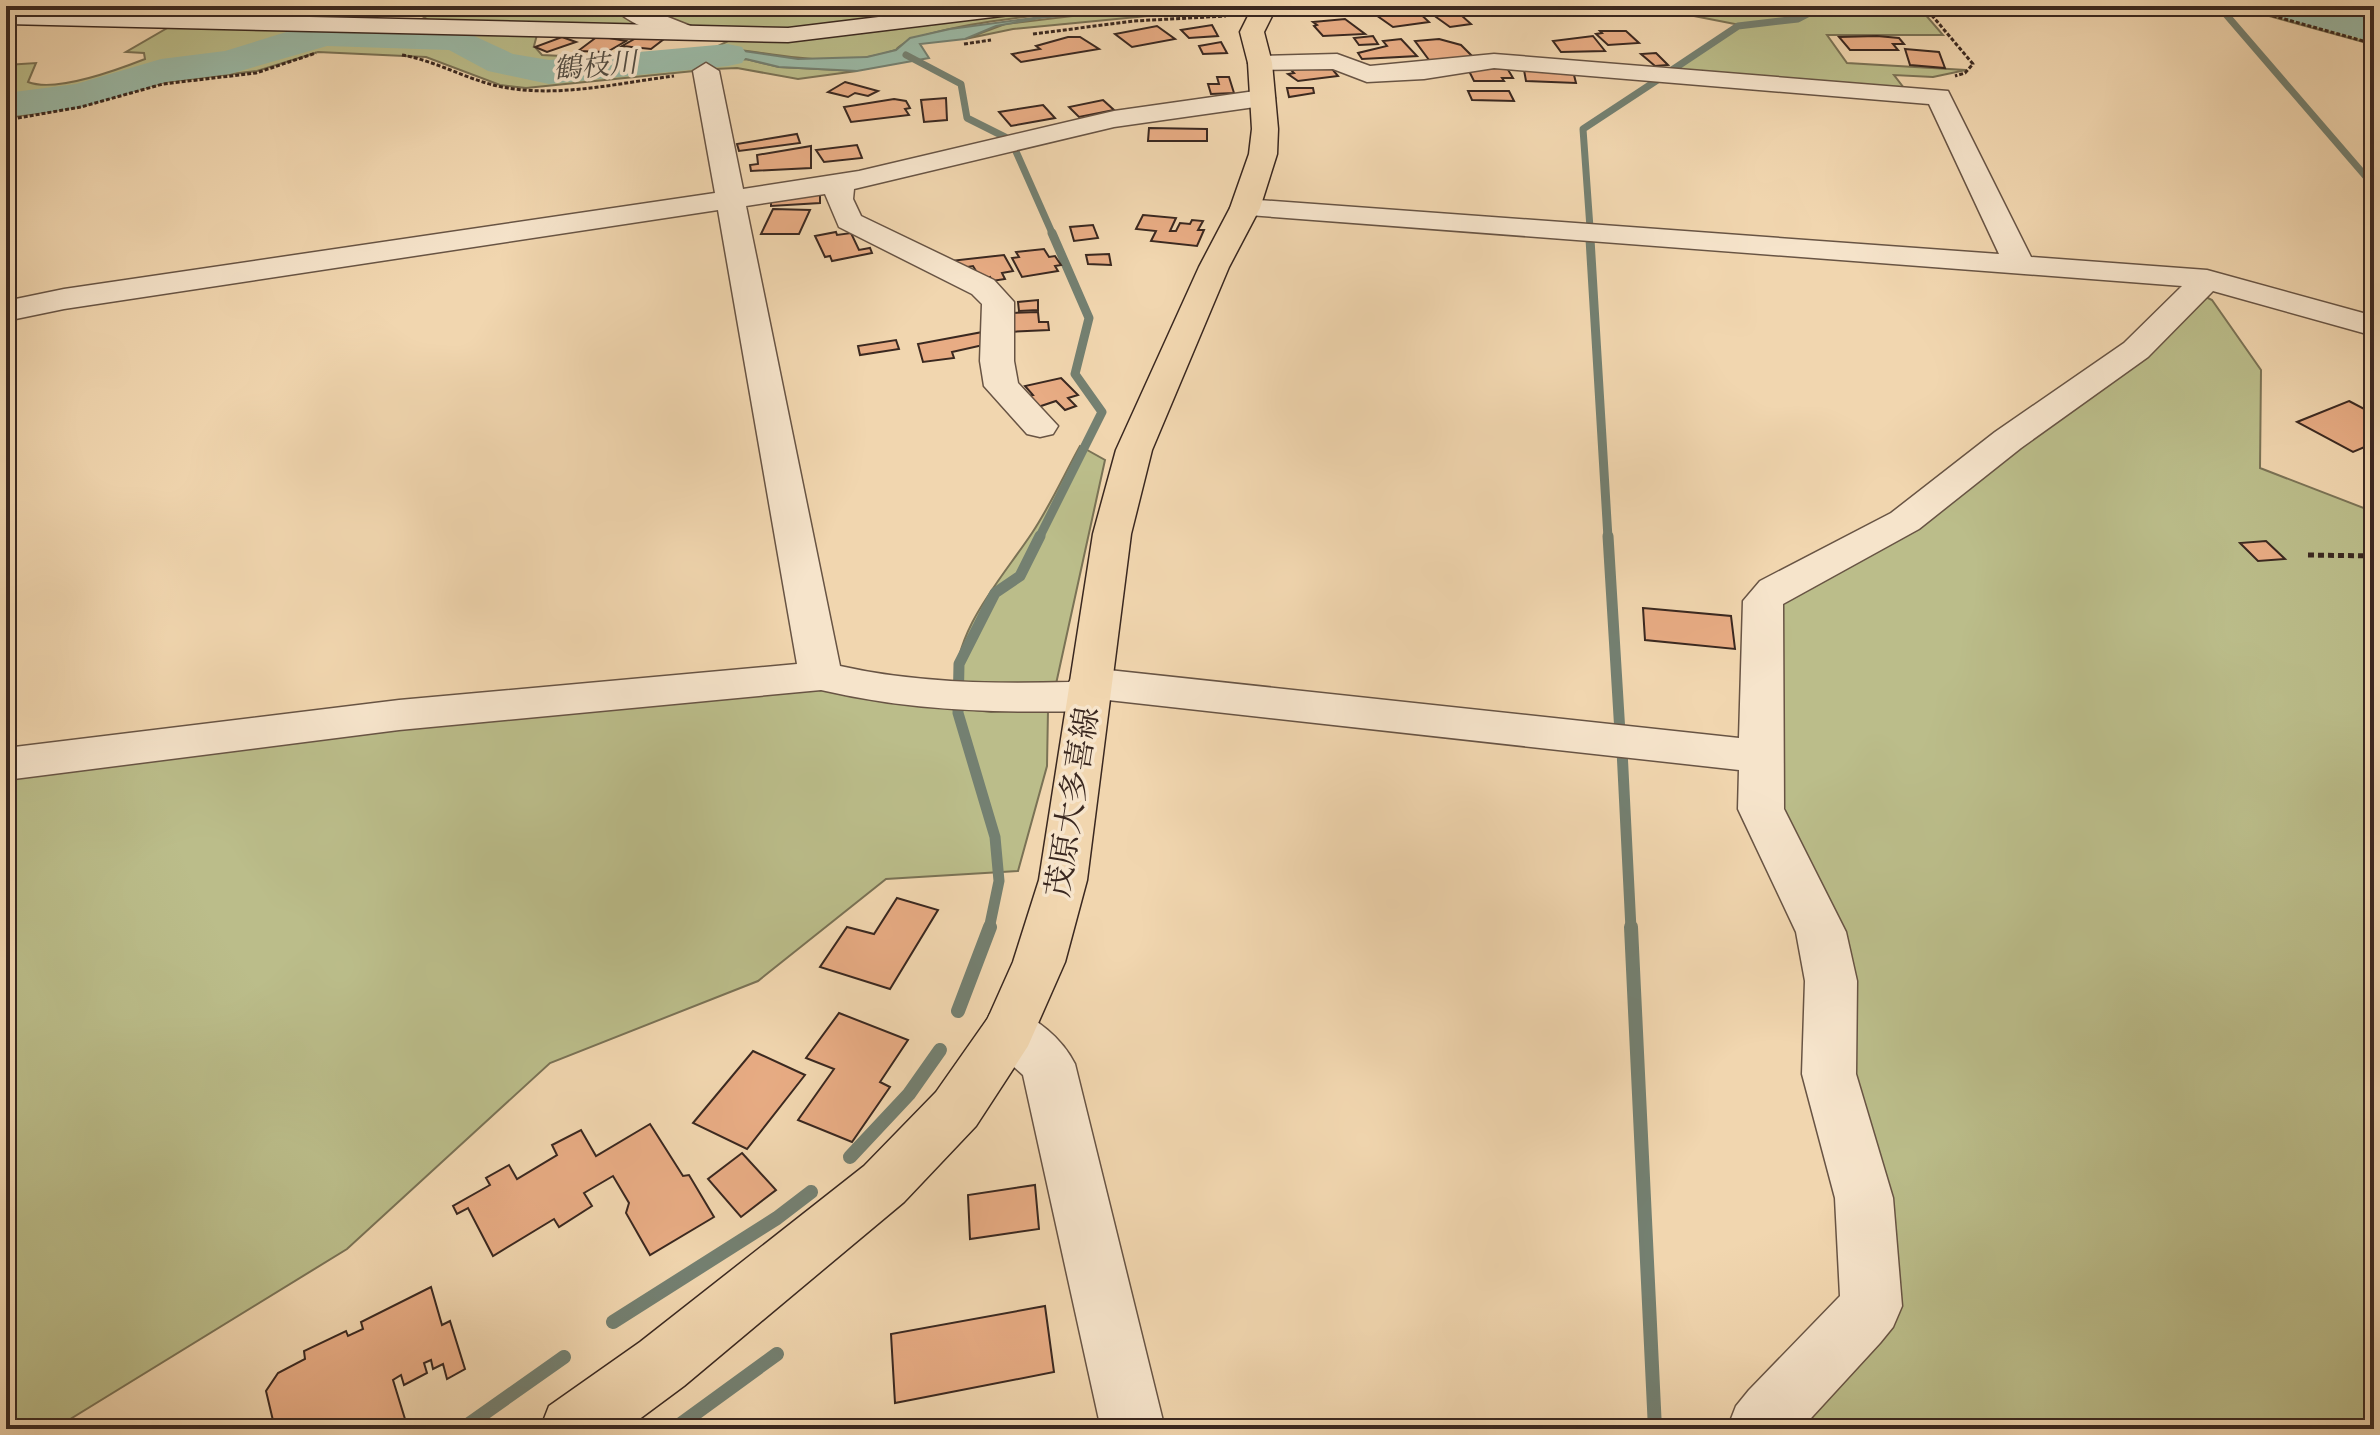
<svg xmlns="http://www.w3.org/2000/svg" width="2380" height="1435" font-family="'IM FELL English','Noto Serif JP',serif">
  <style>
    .green { fill: #bbbd8a; stroke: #7a7255; stroke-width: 2 }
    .water { fill: #9bbaa7; stroke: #748071; stroke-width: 2 }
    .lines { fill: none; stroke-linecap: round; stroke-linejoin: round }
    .stream-far3 { stroke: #748071; stroke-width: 7 }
    .stream-far2 { stroke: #748071; stroke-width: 9 }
    .stream-far1 { stroke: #748071; stroke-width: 11 }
    .stream { stroke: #748071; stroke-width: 14 }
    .river { fill: #9bbaa7; fill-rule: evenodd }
    .building { fill: #e8ac84; stroke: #3a2820; stroke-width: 2 }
    .street-casing { stroke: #685444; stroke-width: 3 }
    .secondary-casing { stroke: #3a2820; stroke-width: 3 }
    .primary-casing { stroke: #3a2820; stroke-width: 3 }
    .path-far1 { stroke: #3a2820; stroke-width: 3; stroke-dasharray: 4 2; stroke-linecap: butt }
    .path { stroke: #3a2820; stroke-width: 5; stroke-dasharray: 6 4; stroke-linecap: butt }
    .street { fill: #f6e4cb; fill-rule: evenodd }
    .secondary { fill: #f6e4cb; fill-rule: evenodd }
    .primary { fill: #f1d6af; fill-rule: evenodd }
    .labels { text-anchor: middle; stroke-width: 7; stroke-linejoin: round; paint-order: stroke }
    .far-water-label { font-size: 28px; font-style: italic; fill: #524c42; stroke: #f6e4cb }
    .street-label { font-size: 32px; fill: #3a2820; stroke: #f6e4cb }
  </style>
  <rect width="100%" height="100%" fill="#f1d6af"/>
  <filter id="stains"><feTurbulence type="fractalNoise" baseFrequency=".0025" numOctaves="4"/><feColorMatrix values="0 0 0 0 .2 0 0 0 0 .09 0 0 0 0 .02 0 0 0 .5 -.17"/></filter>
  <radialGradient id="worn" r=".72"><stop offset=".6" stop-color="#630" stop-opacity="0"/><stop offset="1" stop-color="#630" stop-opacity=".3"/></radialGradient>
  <!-- green -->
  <g class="green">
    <path d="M 406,6 L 620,6 L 655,25 L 435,24 Z"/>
    <path d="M 634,6 L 930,6 L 934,12 L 783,30 L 689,27 Z"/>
    <path d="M 1069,6 L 1125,6 C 1085,10 915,24 896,50 C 836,71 776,53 716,47 L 736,37 Z"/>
    <path d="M 1156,6 L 1230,8 L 1013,29 L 965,39 L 1005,24 Z"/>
    <path d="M 1675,6 L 1918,6 L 1943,35 L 1827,35 L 1847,63 L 1966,70 L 1933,77 L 1894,75 L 1904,88 L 1672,70 L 1740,25 L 1689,15 Z"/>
    <path d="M 2233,6 L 2275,6 L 2374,34 L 2374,45 Z"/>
    <path d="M 2296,6 L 2338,6 L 2374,14 L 2374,27 Z"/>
    <path d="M 176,23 L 538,31 L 534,46 L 542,55 L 583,57 L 686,52 L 635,63 L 746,59 L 779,67 L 857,71 L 798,79 L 737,68 L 714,69 L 526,88 L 500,85 L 426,57 L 318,52 L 257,71 L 165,82 L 80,106 L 6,118 L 6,65 L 36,63 L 28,82 C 56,93 117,70 145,59 L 144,53 L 126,52 Z"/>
    <path d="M 2204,296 L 2212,300 L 2261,370 L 2260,468 L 2374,512 L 2374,1429 L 1774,1429 L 1885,1314 L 1769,801 L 1773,600 Z"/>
    <path d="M 1080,446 L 1105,460 L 1056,684 L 955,691 C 953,630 1000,581 1032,533 C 1050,506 1064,475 1080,446 Z"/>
    <path d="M 805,683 L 880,699 L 991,712 L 1048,710 L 1047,766 L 1018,871 L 886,879 L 758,981 L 550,1063 L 347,1249 L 54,1429 L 6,1429 L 6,773 L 376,724 Z"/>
  </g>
  <!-- water -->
  <path class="water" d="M 1125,6 L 1156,6 L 1040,18 L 996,26 L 965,39 L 920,44 L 929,58 L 857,71 L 779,67 L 746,59 L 636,65 L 634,62 L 716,47 L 798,59 L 867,57 L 896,50 L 910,38 L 950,29 Z"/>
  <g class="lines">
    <!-- stream-far3 -->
    <g class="stream-far3">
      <path d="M 2223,11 L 2374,186"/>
      <path d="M 906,55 L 961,84 L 967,118 L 1005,137"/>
      <path d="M 1672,70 L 1738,26 L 1798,19 L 1823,6"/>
      <path d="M 1014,147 L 1053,235"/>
      <path d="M 1590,228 L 1583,129 L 1665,75"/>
    </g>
    <!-- stream-far2 -->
    <g class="stream-far2">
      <path d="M 1590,239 L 1608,538"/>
      <path d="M 1039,538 L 1102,412 L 1075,374 L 1089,318 L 1052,233"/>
    </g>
    <!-- stream-far1 -->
    <g class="stream-far1">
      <path d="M 1608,536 L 1620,733"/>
      <path d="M 1622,750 L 1631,929"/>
      <path d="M 989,929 L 999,881 L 995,837 L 958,713 L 959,664 L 995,593 L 1020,576 L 1040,536"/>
    </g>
    <!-- stream -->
    <g class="stream">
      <path d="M 1631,927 L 1655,1429"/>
      <path d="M 958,1011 L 990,927"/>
      <path d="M 850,1157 L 909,1094 L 940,1050"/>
      <path d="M 613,1322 L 777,1218 L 811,1192"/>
      <path d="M 462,1429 L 564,1357"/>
      <path d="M 674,1429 L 777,1354"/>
    </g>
    <!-- river -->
    <g class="river">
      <path d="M 2261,6 L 2321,6 L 2374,20 L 2374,42 L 2266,14 Z"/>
      <path d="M 327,24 L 457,28 L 513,54 L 549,60 L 728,44 L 742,47 L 747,55 L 742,63 L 728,66 L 549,84 L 488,71 L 449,50 L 327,46 L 230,74 L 166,82 L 80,108 L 6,117 L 6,93 L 76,84 L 161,59 L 225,51 L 296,29 Z"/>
    </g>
  </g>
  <!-- building -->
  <g class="building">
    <path d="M 1451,6 L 1471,24 L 1450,27 L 1422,7 Z"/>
    <path d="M 1414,8 L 1429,22 L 1393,27 L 1376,15 Z"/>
    <path d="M 1345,19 L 1365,34 L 1323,36 L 1314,26 L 1317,25 L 1313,22 Z"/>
    <path d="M 1212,25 L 1218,36 L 1189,38 L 1181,30 Z"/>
    <path d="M 1157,26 L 1175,39 L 1132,47 L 1115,34 Z"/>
    <path d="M 1600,31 L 1626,31 L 1639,43 L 1608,45 L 1596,34 L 1602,33 Z"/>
    <path d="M 598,36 L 626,41 L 607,52 L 578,51 Z"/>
    <path d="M 1373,36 L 1378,44 L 1359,45 L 1354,38 Z"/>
    <path d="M 1593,36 L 1605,51 L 1561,52 L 1553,41 Z"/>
    <path d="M 1877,36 L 1899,38 L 1904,44 L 1893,44 L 1898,50 L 1850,50 L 1839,37 Z"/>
    <path d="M 562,37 L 576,42 L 547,52 L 535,47 Z"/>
    <path d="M 638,37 L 664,39 L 651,49 L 622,46 Z"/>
    <path d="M 1068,37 L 1080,37 L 1099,49 L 1021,62 L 1012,54 L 1040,49 L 1036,46 Z"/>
    <path d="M 1401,39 L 1417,56 L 1362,59 L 1358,53 L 1387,46 L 1383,41 Z"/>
    <path d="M 1439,39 L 1461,45 L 1477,61 L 1432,64 L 1415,41 Z"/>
    <path d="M 1221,42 L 1227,53 L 1203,54 L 1199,46 Z"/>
    <path d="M 1905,49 L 1939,52 L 1945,68 L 1910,65 Z"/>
    <path d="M 1656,53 L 1668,65 L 1655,66 L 1641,54 Z"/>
    <path d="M 1328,64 L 1338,76 L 1298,81 L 1288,74 L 1294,73 L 1291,70 Z"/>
    <path d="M 1507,68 L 1513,78 L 1502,78 L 1504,81 L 1474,81 L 1468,69 Z"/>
    <path d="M 1524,70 L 1573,71 L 1576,83 L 1526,81 Z"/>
    <path d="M 1217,77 L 1229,77 L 1234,93 L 1211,94 L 1208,84 L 1219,84 Z"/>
    <path d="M 845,82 L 878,91 L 868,96 L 855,93 L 848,97 L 828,92 Z"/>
    <path d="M 1287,88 L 1313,88 L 1314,93 L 1289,97 Z"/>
    <path d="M 1468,91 L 1509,91 L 1514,101 L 1472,100 Z"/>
    <path d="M 946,98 L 947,120 L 924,122 L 921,100 Z"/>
    <path d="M 894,99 L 906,101 L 910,108 L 905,109 L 909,115 L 851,122 L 844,107 Z"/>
    <path d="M 1103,100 L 1114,110 L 1079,117 L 1069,107 Z"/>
    <path d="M 1043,105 L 1055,118 L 1011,126 L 999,112 Z"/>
    <path d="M 1149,128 L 1207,129 L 1207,141 L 1148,141 Z"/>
    <path d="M 797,134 L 800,143 L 739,151 L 737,144 Z"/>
    <path d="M 857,145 L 862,158 L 824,162 L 816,150 Z"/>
    <path d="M 811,146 L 811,168 L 751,171 L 750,165 L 758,164 L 757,155 Z"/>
    <path d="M 820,194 L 820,203 L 771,206 L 771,202 Z"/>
    <path d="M 773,209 L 810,210 L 799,234 L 761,234 Z"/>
    <path d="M 1143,215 L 1176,218 L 1170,231 L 1176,231 L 1180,223 L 1190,224 L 1192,220 L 1203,221 L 1198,230 L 1204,230 L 1197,246 L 1151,241 L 1156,231 L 1136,229 Z"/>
    <path d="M 1093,225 L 1098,238 L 1074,241 L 1070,227 Z"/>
    <path d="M 836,232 L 837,235 L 851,233 L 859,250 L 870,248 L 872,253 L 832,261 L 830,256 L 825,257 L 815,236 Z"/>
    <path d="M 1044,249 L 1049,257 L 1055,256 L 1061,265 L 1055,266 L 1058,271 L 1022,277 L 1012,258 L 1019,257 L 1016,252 Z"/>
    <path d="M 1109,254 L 1111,265 L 1088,264 L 1086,255 Z"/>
    <path d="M 1004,255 L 1013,271 L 1002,273 L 1005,279 L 992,281 L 990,277 L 981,279 L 973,266 L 955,269 L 950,261 Z"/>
    <path d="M 1038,300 L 1038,310 L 1019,311 L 1018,302 Z"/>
    <path d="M 1038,312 L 1039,322 L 1048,322 L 1049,330 L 1008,332 L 1012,313 Z"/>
    <path d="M 988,331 L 992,343 L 952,352 L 954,358 L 923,362 L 918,344 Z"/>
    <path d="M 896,340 L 899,349 L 860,355 L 858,346 Z"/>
    <path d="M 1061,378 L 1078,395 L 1068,398 L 1076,406 L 1065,410 L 1056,401 L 1038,407 L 1028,396 L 1033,395 L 1025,386 Z"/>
    <path d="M 2349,401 L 2374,414 L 2374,443 L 2353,452 L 2297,422 Z"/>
    <path d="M 2266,541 L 2285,559 L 2258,561 L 2240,543 Z"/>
    <path d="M 1643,608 L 1731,616 L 1735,649 L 1645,640 Z"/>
    <path d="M 897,898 L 938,910 L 890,989 L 820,967 L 847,927 L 874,934 Z"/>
    <path d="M 839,1013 L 908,1040 L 880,1082 L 890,1087 L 852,1142 L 798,1120 L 834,1069 L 806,1058 Z"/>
    <path d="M 753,1051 L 805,1075 L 747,1149 L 693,1123 Z"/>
    <path d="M 650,1124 L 683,1176 L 689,1175 L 714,1217 L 650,1255 L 626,1213 L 629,1203 L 613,1176 L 584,1193 L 592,1206 L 559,1227 L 554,1219 L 493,1256 L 468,1208 L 457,1214 L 453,1206 L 490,1185 L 486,1178 L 509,1165 L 517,1179 L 557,1155 L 552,1145 L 581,1130 L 596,1156 Z"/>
    <path d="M 742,1153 L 776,1190 L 741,1217 L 708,1179 Z"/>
    <path d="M 1035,1185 L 1039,1229 L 970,1239 L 968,1195 Z"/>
    <path d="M 431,1287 L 442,1325 L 450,1321 L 465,1369 L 447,1379 L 443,1364 L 433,1369 L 431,1360 L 424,1363 L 427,1373 L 404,1385 L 401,1375 L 393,1380 L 405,1419 L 386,1429 L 275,1429 L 266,1391 L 278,1373 L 305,1359 L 304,1351 L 346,1331 L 348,1336 L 363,1329 L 361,1322 Z"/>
    <path d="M 1045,1306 L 1054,1372 L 895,1403 L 891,1334 Z"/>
  </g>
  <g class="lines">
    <!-- street casing -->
    <g class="street-casing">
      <g id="street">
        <path d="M 613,6 L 640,6 L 693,27 L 696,32 L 684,39 C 661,33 628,26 613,6 Z"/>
        <path d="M 1337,54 L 1370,66 L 1494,54 L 1948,91 L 2031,257 L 2207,270 L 2374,316 L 2374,336 L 2213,291 L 2148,357 L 2021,448 L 1919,529 L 1783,604 L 1784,809 L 1846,932 L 1857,981 L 1856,1074 L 1893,1198 L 1902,1306 L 1893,1327 L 1880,1343 L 1801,1429 L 1727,1429 L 1736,1406 L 1749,1390 L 1840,1296 L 1835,1198 L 1802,1074 L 1805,981 L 1796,932 L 1738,809 L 1739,770 L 1108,700 L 1104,707 L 1089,711 C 998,713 910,711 821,690 L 399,730 L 6,780 L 6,748 L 399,700 L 797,664 L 718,210 L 64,309 L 6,321 L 6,301 L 64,289 L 715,193 L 693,71 L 706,63 L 719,71 L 743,189 L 859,171 L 1114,111 L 1262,90 L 1275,98 L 1262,106 L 1114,127 L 854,189 L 853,199 L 861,216 L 994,280 L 1014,302 L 1014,361 L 1018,383 L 1058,426 L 1053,434 L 1040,437 L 1027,434 L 984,386 L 980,361 L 982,304 L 972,294 L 839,227 L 825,194 L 746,206 L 840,666 C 915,683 993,684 1069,682 L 1075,673 L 1090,668 L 1739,738 L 1743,601 L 1760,581 L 1891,513 L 1995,432 L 2124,343 L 2182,286 L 1235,214 L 1230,208 L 1235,202 L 1245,199 L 1999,254 L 1929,104 L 1494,68 L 1424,79 L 1367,82 L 1333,69 L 1260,70 L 1248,63 L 1260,56 Z"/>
        <path d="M 1009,1008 C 1036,1017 1062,1038 1075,1064 L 1165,1429 L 1101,1429 L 1023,1075 L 990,1046 L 982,1030 L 990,1014 Z"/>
      </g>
    </g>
    <!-- secondary casing -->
    <g class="secondary-casing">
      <g id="secondary">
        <path d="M 969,6 L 1039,6 L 1027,13 L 788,42 L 6,24 L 6,10 L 788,28 Z"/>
        <path d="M 2358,6 L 2374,6 L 2374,14 L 2362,11 Z"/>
      </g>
    </g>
    <!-- primary casing -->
    <g class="primary-casing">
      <path id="primary" d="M 1253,6 L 1277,6 L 1264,32 L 1272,63 L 1278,129 L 1277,154 L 1260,208 L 1229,267 L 1152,450 L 1131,534 L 1087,880 L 1065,962 L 1028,1046 L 976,1126 L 904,1202 L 684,1386 L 626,1429 L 540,1429 L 549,1406 L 640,1342 L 864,1166 L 936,1092 L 988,1018 L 1013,962 L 1039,880 L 1093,534 L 1116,450 L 1199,267 L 1230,208 L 1249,154 L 1252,129 L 1248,63 L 1240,32 Z"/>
    </g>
    <!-- path-far1 -->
    <g class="path-far1">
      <path d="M 1924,6 L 1973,64 L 1965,73 L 1955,76"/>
      <path d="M 2238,6 L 2374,44"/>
      <path d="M 1033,34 L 1134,21 L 1226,16"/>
      <path d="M 964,44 L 991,40"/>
      <path d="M 402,55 C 437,61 467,80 502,87 C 559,98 618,83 674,76"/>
      <path d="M 6,120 L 81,107 L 163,84 L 256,73 L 316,53"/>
    </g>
    <!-- path -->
    <path class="path" d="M 2308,555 L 2374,556"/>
    <!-- street -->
    <use href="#street" class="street"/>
    <!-- secondary -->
    <use href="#secondary" class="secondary"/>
    <!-- primary -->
    <use href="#primary" class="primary"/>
  </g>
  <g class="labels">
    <!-- far-water labels -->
    <g class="far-water-label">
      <text transform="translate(595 65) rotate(-5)" y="10">鶴枝川</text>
    </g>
    <!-- street labels -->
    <g class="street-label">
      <text transform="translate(1072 802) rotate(-81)" y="11">茂原大多喜線</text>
    </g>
  </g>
  <!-- margin -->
  <rect width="2380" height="1435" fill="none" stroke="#f1d6af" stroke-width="32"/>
  <rect x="8" y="8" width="2364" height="1419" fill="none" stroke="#3a2820" stroke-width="4"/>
  <rect x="16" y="16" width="2348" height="1403" fill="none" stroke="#3a2820" stroke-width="2"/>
  <rect width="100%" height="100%" filter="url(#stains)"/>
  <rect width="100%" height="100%" fill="url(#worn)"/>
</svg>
